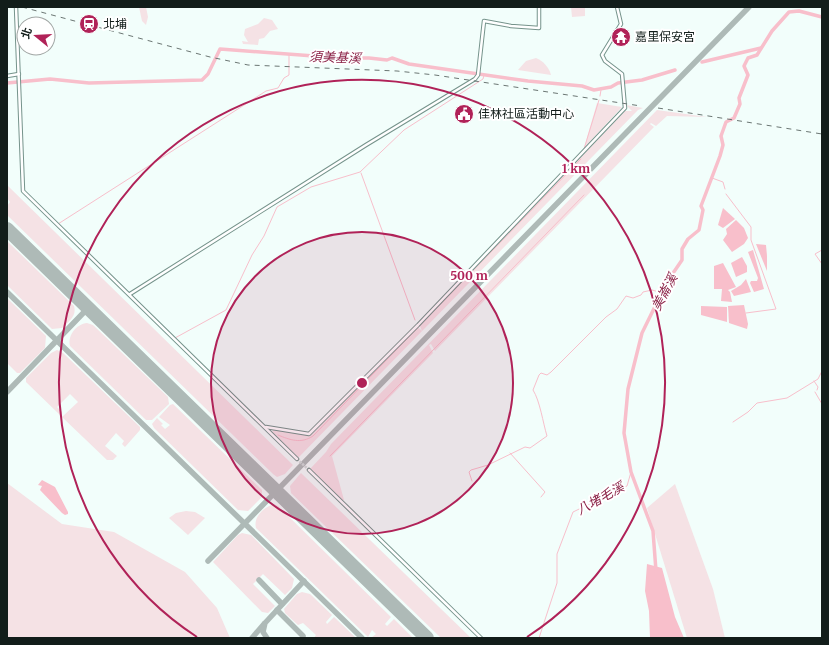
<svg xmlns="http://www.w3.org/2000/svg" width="829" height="645" font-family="Merriweather,'Noto Sans TC',serif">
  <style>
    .green { fill: #f5e2e5 }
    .water { fill: #f8bfcb }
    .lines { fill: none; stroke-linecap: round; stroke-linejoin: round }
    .stream { stroke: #f8bfcb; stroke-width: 1 }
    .river { stroke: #f8bfcb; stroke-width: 3.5 }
    .taxiway { stroke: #aebab7; stroke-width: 5.5 }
    .runway { stroke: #aebab7; stroke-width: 14 }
    .secondary-tunnel { stroke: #d0dcd9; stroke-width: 2.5; stroke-dasharray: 2.5 1; stroke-linecap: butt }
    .secondary-casing { stroke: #75938b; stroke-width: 4.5 }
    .secondary { stroke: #fff; stroke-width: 2.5 }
    .rail { stroke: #6b7673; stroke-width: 1; stroke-dasharray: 5 5; stroke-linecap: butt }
    .ring { fill: none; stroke: #b02258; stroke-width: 2 }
    .labels { text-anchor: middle; stroke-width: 4; stroke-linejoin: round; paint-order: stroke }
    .poi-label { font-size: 12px; fill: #121d1a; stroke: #fff; text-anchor: start }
    .water-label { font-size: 13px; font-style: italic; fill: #8b2146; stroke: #fff }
    .centre { fill: #b02258; stroke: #fff; stroke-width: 2 }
    .ring-label { font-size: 12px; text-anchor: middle; font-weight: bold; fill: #b02258; stroke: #fff; stroke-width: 4; stroke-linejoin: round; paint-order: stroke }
  </style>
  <rect width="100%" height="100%" fill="#f2fefb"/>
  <!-- green -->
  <g class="green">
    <path d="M 139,7 L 146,7 L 148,17 L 146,25 L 142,21 Z"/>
    <path d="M 571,7 L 585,7 L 585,16 L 572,17 Z"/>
    <path d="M 264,18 L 272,20 L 278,29 L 270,31 L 264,38 L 259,39 L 258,45 L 243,44 L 242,41 L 248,42 L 244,35 L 245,29 L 258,24 Z"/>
    <path d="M 536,58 C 543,61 549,67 551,75 L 518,70 L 526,61 Z"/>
    <path d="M 597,103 L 622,107 L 584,148 Z"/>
    <path d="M 626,105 L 643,108 L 638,110 L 298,458 L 272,433 L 273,430 L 312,434 L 417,326 L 422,331 L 419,324 L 625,111 L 632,111 Z"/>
    <path d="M 657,110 L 707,117 L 667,116 L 656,126 L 651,123 L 650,124 L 654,127 L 435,351 L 431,344 L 429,345 L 433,353 L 332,456 L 344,500 L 341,500 L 310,469 L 326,452 L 331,444 Z"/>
    <path d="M 7,185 L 293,465 L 285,474 L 277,477 L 273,474 L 7,215 L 7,206 L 10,202 L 7,198 Z"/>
    <path d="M 7,241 L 74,306 C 77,316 69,321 62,328 L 52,329 L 7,285 Z"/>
    <path d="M 7,298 L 46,336 L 45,348 L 20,373 L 17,373 L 7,363 Z"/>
    <path d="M 87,323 L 93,325 L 168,397 L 169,404 L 152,420 L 146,420 L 70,346 C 67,335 77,324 87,323 Z"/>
    <path d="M 57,350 L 63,353 L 140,427 L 140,430 L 125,447 L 122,444 L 124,441 L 116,433 L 105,446 L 117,456 L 113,460 L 107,460 L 62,417 L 78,402 L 70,394 L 57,407 L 62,412 L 60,415 L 26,382 L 26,378 L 51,353 Z"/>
    <path d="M 173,404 L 262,490 L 262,497 L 248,511 L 238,510 L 154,428 L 152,424 L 157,418 L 163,424 L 161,425 L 165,429 L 170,425 L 159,417 L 170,405 Z"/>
    <path d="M 301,473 L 471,638 L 441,638 L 291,493 L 290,486 Z"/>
    <path d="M 7,483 L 62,524 L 114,532 L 185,572 L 217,608 L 230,638 L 7,638 Z"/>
    <path d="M 675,484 L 713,589 L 725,638 L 687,638 L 647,508 Z"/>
    <path d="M 274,504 L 278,506 L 391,617 L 385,624 L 387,626 L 394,619 L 413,638 L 371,638 L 376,634 L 372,630 L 368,637 L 256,528 C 253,517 264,507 274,504 Z"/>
    <path d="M 186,511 L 195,512 L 205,518 L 188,535 L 169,518 L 176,513 Z"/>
    <path d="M 242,533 L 251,535 L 294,579 L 292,588 L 285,595 L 263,574 L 253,584 L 275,606 L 268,613 L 262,612 L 213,562 L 238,535 Z"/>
    <path d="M 302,592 L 310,594 L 332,615 L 326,622 L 327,624 L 334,617 L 356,638 L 314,638 L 316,635 L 303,623 L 298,625 L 285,613 L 284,609 L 297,594 Z"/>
  </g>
  <!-- water -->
  <g class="water">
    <path d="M 723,208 L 735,219 L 723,228 L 718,225 Z"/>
    <path d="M 736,220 L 744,228 L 748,238 L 744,244 L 732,252 L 723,240 L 727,234 L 726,229 Z"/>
    <path d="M 756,244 L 766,245 L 767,256 L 767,271 Z"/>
    <path d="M 753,250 L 764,289 L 754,292 L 750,283 L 751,281 L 757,281 L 758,278 L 748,252 Z"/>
    <path d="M 742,257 L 747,266 L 747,272 L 736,277 L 731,263 Z"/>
    <path d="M 723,263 L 736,287 L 728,290 L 730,292 L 732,302 L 721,301 L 722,289 L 714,289 L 714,266 Z"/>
    <path d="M 746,279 L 751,292 L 734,296 L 731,291 L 741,285 Z"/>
    <path d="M 744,305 L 748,324 L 747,329 L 729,323 L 728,306 Z"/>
    <path d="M 701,306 L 727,307 L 727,322 L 701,315 Z"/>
    <path d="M 42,480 L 55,487 L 68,512 L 68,514 L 65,515 L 62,513 L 40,490 L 42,486 L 38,485 Z"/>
    <path d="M 647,564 L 662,568 L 675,617 L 684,638 L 650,638 L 649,611 L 645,591 Z"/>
  </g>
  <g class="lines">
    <!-- stream -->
    <g class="stream">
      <path d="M 600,96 L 601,90"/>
      <path d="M 584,149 L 599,100"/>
      <path d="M 361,173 L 415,320"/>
      <path d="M 712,178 L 723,182 L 725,189"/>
      <path d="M 726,194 L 751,227 L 751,240 L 776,309 L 746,313"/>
      <path d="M 58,224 L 266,91 L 278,88 L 284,78 L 289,75 L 289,54"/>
      <path d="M 822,250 L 815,254 L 822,264"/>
      <path d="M 175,338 L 226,310 L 252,255 L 264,236 L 277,207 L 311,187 L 360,172 L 404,130 L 483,79 L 484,75"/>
      <path d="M 814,381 L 818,387 L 817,390"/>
      <path d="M 815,392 L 822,404"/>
      <path d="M 733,422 L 748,412 L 757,403 L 787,398 L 818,379 L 822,371"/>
      <path d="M 278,435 C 290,440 301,444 313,436 L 581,159"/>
      <path d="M 510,453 L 545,492 L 541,497"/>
      <path d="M 330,456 L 584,195"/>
      <path d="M 472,481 L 469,472 L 471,470 L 488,465 L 525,447 L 530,448 L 547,436 C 543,423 540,401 533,390 L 539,375 L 541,373 L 547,375 L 551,372 L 606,317 L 617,309 L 626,296 L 633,298 L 641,295 L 643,292 L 652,290 L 659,292 L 663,289"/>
      <path d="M 539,638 L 557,583 L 557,554 L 573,512 L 627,486 L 631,472"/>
    </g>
    <!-- river -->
    <g class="river">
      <path d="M 702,62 L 761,48"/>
      <path d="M 7,83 L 50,79 L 89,83 L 202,80 L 208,74 L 220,49 L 314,56 L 317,58 L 369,58 L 387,60 L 392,58 L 409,64 L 528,81 L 582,86 L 594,90 L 611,87 L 618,83 L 642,80 L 675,70"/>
      <path d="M 656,571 L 653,531 L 631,472 L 624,433 L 628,389 L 642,333 L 667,282 L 682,260 L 682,249 L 688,239 L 699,230 L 703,210 L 701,206 L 720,156 L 723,145 L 721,136 L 726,122 L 734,118 L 740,104 L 739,98 L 748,75 L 744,66 L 748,58 L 757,55 L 772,31 L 789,12 L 799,11 L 822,17"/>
    </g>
    <!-- taxiway -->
    <g class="taxiway">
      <path d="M 7,292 L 362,638"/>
      <path d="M 7,392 L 89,307"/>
      <path d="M 208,561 L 749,7"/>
      <path d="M 259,580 L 282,604"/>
      <path d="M 277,610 L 303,636"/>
      <path d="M 252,638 L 264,624"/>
      <path d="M 267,638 L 263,632 L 265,623 L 304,581"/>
    </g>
    <!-- runway -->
    <path class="runway" d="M 7,229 L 427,638"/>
    <!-- secondary-tunnel -->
    <path class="secondary-tunnel" d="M 297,459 L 309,470"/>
    <!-- secondary casing -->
    <g class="secondary-casing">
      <g id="secondary">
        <path d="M 16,7 L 23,191 L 297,459"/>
        <path d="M 7,76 L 19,74"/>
        <path d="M 130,294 L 366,145 L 475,79 L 478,75 L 484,21 L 511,26 L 539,28 L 539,7"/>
        <path d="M 266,427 L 309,434 L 418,325 L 625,108 L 622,74 L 605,61 L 602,55 L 621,24 L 617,7"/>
        <path d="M 309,470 L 481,638"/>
      </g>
    </g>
    <!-- secondary -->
    <use href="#secondary" class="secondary"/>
    <!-- rail -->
    <g class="rail">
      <path d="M 22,7 L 210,57 L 248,65 L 397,71 L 435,75 L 641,106"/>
      <path d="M 658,108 L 822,134"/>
    </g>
  </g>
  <!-- distance rings -->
  <circle cx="362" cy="383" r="151" fill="#b02258" fill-opacity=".12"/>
  <g class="ring">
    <circle cx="362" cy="383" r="151"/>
    <path d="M197 637A303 303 0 1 1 527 637"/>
  </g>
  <!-- icons -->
  <defs>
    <g id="station-disc" transform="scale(1)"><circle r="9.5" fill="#b02258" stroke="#fff"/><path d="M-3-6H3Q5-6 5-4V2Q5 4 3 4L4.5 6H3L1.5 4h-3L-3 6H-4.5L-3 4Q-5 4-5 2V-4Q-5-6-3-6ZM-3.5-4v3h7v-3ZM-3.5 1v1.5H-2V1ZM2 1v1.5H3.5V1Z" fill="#fff"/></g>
    <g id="temple-disc" transform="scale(1)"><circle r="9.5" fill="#b02258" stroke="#fff"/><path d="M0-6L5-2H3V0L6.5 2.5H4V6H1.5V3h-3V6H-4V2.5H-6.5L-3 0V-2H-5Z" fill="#fff"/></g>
    <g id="civic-disc" transform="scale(1)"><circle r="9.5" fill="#b02258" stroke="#fff"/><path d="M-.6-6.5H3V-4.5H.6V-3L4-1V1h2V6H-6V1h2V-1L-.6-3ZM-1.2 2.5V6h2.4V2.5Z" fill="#fff"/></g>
  </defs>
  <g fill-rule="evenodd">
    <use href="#station-disc" x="89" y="24"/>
    <use href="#temple-disc" x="621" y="37"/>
    <use href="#civic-disc" x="464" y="114"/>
  </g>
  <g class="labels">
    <!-- poi labels -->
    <g class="poi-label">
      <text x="103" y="28">北埔</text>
      <text x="635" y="41">嘉里保安宮</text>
      <text x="478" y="118">佳林社區活動中心</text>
    </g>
    <!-- water labels -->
    <g class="water-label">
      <text transform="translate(335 57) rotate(2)" y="5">須美基溪</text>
      <text transform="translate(664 292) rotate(-62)" y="5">美崙溪</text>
      <text transform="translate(600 498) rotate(-29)" y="5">八堵毛溪</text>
    </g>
  </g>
  <circle cx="362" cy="383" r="6" class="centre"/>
  <g class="ring-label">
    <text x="576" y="173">1 km</text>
    <text x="469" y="280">500 m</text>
  </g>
  <!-- border -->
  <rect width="829" height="645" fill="none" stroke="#121d1a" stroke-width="16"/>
  <!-- north arrow -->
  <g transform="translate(36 36) rotate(288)"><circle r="19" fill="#ffffff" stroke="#a0a5a3"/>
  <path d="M0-3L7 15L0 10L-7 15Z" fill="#b02258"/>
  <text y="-6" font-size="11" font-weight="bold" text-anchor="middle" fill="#121d1a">北</text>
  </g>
</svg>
